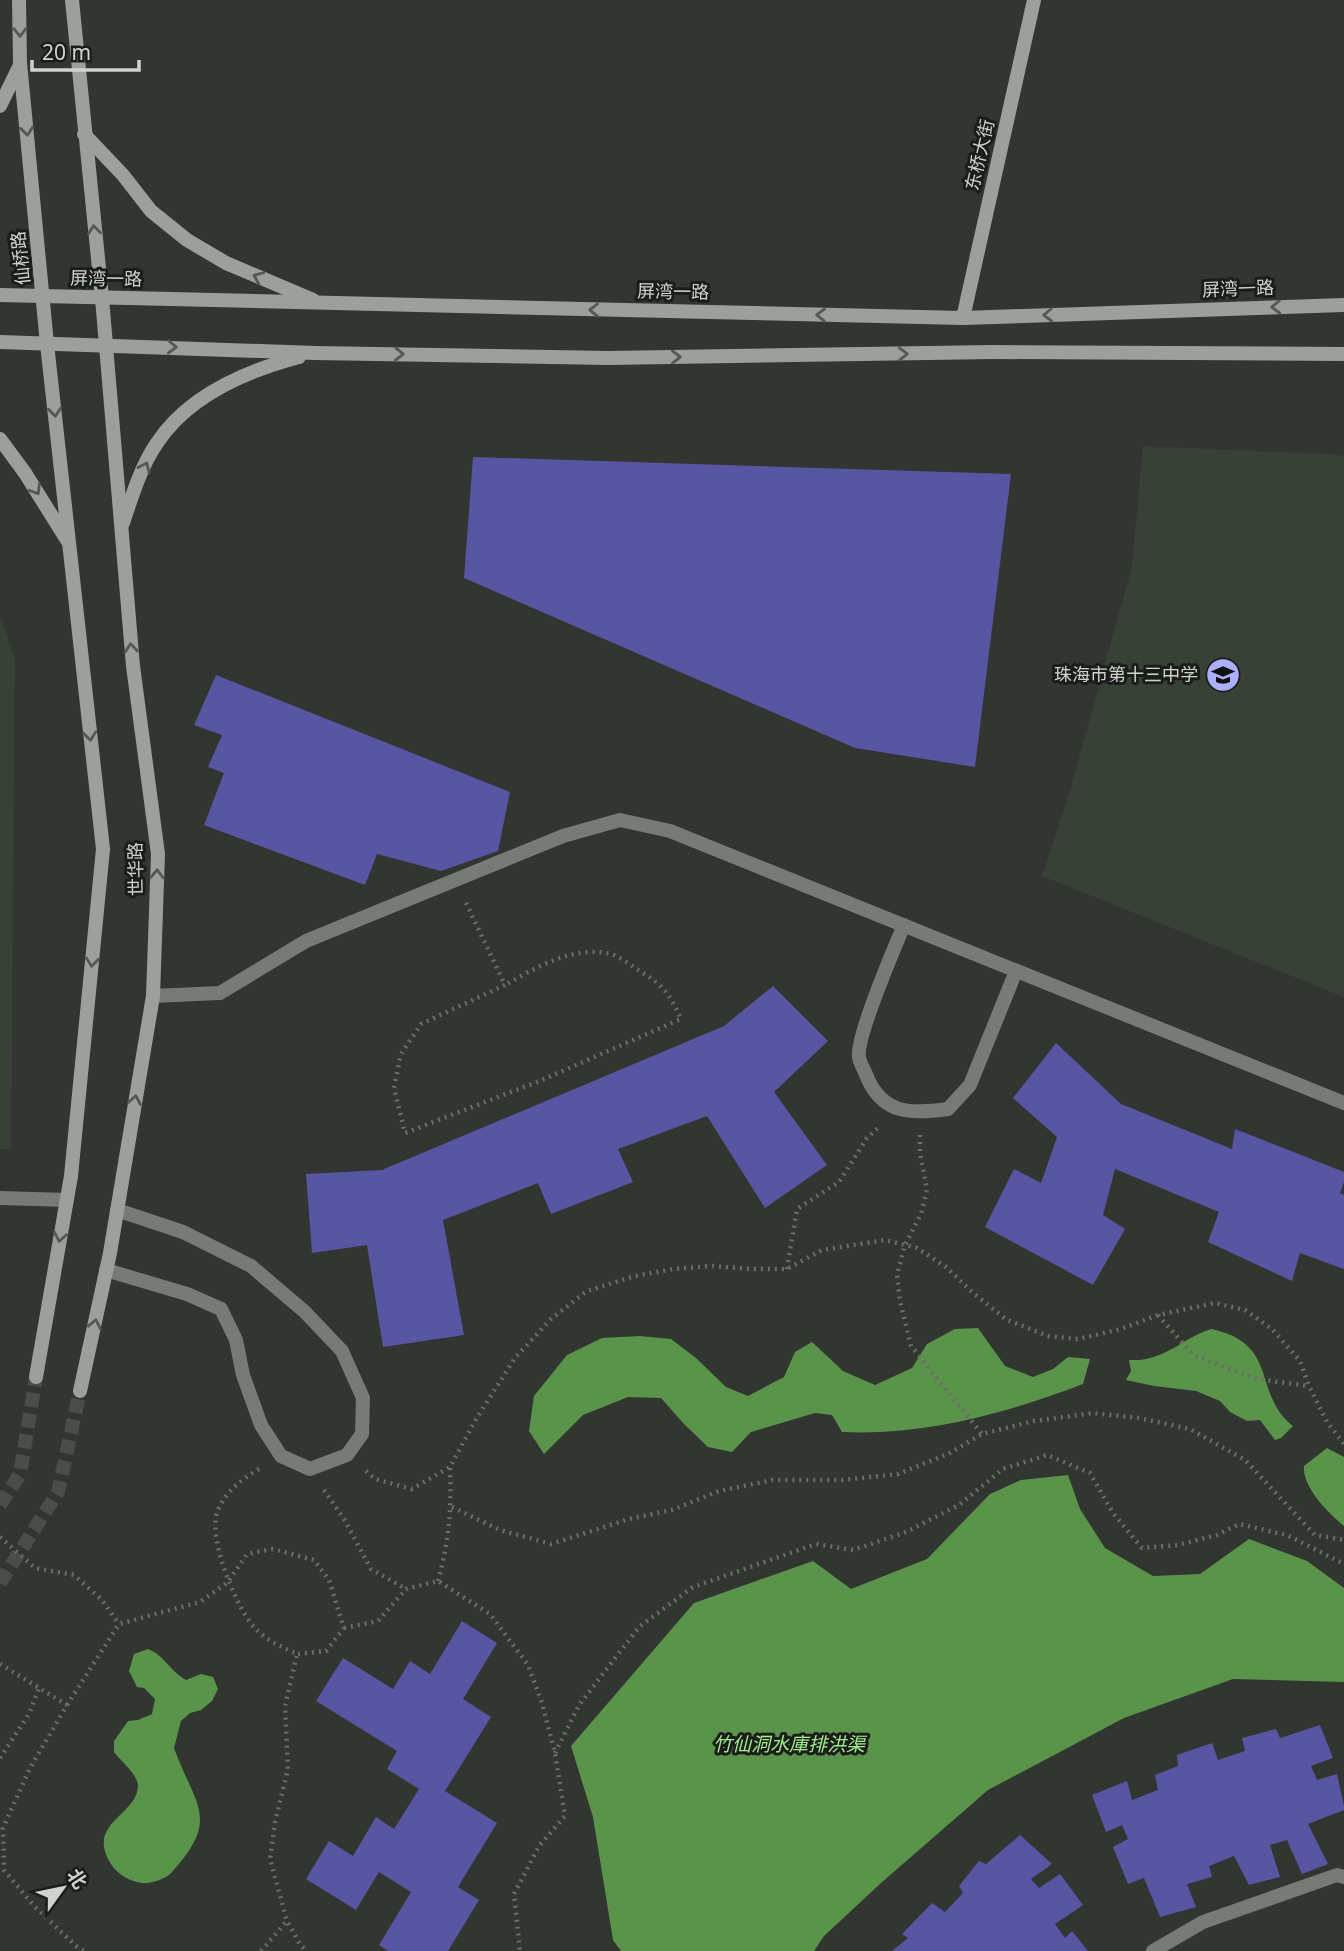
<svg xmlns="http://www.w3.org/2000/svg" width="1344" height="1951" font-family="'Noto Sans','Noto Sans SC',sans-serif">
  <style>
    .built { fill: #384136 }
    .water { fill: #5a934a }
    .building { fill: #5855a2 }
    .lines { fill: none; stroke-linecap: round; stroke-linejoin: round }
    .secondary-tunnel { stroke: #4a4d48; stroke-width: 14; stroke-dasharray: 14 7; stroke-linecap: butt }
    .path { stroke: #6a6d68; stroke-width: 4.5; stroke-dasharray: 2 5; stroke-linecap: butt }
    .lane { stroke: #777a77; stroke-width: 14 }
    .secondary { stroke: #9ca09b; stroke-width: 14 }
    .oneway { stroke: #555854 }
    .labels { text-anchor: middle; stroke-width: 6; stroke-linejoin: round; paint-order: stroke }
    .street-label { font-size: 18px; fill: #cfd2cf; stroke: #1b1d1a }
    .poi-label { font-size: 18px; fill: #cfd2cf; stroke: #1b1d1a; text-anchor: end }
    .water-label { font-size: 19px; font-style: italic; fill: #a0ec8a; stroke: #1b1d1a }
  </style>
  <rect width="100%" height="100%" fill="#323630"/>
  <!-- built -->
  <g class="built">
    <path d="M 1143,446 L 1344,455 L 1344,997 L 1042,876 L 1072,784 L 1132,566 Z"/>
    <path d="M 0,616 L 15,659 L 11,1149 L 0,1149 Z"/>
  </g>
  <!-- water -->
  <g class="water">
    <path d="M 978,1328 L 1005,1366 L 1033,1377 L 1053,1369 L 1068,1357 L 1090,1359 L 1083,1384 C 1007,1413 925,1436 842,1432 L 832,1415 L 815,1413 L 751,1432 L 732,1452 L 708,1447 L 684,1424 L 661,1398 L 628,1397 L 583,1415 L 544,1454 L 529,1431 L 534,1396 L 567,1355 L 602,1338 L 640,1336 L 671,1339 L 696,1358 L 726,1387 L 748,1396 L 784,1377 L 795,1352 L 812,1342 L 843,1371 L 875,1385 L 912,1368 L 927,1344 L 955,1329 Z"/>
    <path d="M 1211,1329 C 1280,1343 1252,1394 1293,1426 L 1281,1438 L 1275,1440 L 1260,1420 L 1247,1421 L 1230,1412 L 1220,1401 L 1196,1391 L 1154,1386 L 1126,1380 L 1131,1371 L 1129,1360 C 1165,1362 1180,1339 1211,1329 Z"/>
    <path d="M 1327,1448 L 1344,1457 L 1344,1526 C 1328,1513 1302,1487 1304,1466 Z"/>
    <path d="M 1068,1475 L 1080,1509 L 1105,1548 L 1153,1576 L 1200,1574 L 1249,1539 L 1307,1561 L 1344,1588 L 1344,1682 L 1233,1679 L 1124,1718 L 988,1790 L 881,1883 L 824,1936 L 814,1951 L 621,1951 L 613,1940 L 593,1817 L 571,1746 L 694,1603 L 813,1561 L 851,1589 L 927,1559 L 990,1494 L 1021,1480 Z"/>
    <path d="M 148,1649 C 164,1655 170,1671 186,1680 L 201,1674 L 213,1677 L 218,1689 L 212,1701 L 201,1710 L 190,1713 L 181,1721 L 174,1748 C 195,1806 221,1818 172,1872 C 166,1879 151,1884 142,1883 C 131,1882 117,1874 111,1864 C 85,1823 137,1816 138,1786 C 138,1775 121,1761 114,1752 L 114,1741 L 128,1721 L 138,1720 L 152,1714 L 155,1699 L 144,1688 L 137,1687 L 129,1671 L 134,1654 Z"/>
  </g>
  <!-- building -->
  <g class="building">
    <path d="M 473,457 L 1011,474 L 975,767 L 855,748 L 464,578 Z"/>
    <path d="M 216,675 L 510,792 L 498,851 L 441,871 L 377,854 L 365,885 L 204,825 L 224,773 L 208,767 L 222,735 L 194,725 Z"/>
    <path d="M 773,986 L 828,1041 L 774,1092 L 827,1165 L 765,1208 L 707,1116 L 618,1149 L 633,1182 L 551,1214 L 538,1183 L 443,1220 L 464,1335 L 383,1347 L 367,1245 L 312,1253 L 306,1174 L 382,1170 L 724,1026 Z"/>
    <path d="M 1056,1043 L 1121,1104 L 1232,1149 L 1235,1129 L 1344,1172 L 1344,1182 L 1340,1193 L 1344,1195 L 1344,1269 L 1300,1253 L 1292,1281 L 1208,1242 L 1219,1212 L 1115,1169 L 1103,1215 L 1125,1229 L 1093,1285 L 985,1227 L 1014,1169 L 1041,1183 L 1057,1137 L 1013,1098 Z"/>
    <path d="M 462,1621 L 497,1643 L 463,1699 L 491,1717 L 445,1791 L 497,1823 L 458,1887 L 479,1900 L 448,1951 L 388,1951 L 379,1945 L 411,1892 L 379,1872 L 356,1910 L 306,1879 L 329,1841 L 353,1856 L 376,1817 L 394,1829 L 419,1789 L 387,1769 L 397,1751 L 316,1701 L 343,1658 L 393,1689 L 410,1661 L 430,1674 Z"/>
    <path d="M 1320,1725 L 1333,1758 L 1311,1766 L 1317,1780 L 1337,1774 L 1344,1806 L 1344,1810 L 1308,1824 L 1328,1864 L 1302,1874 L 1287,1840 L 1270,1845 L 1280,1877 L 1249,1885 L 1234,1856 L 1209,1866 L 1212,1877 L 1187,1884 L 1196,1907 L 1160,1917 L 1144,1878 L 1128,1884 L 1113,1847 L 1128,1839 L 1122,1825 L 1106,1832 L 1092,1795 L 1127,1781 L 1132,1800 L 1158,1790 L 1155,1775 L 1178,1766 L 1177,1755 L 1212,1743 L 1218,1760 L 1245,1751 L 1242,1738 L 1276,1729 L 1280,1738 Z"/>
    <path d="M 1020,1835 L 1052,1864 L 1031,1879 L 1039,1888 L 1060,1874 L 1083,1905 L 1055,1924 L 1065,1938 L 1072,1931 L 1088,1951 L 892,1951 L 908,1938 L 902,1934 L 932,1903 L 945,1912 L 963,1893 L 959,1886 L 979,1861 L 986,1864 Z"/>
  </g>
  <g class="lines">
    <!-- secondary-tunnel -->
    <g class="secondary-tunnel">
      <path d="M 0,1505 L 20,1474 L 36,1377"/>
      <path d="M 0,1583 L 58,1492 L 80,1391"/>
    </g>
    <!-- path -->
    <g class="path">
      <path d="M 466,903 L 505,985 L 421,1024 L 401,1054 L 394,1088 L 405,1133 L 542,1080 L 681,1019 C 668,991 662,984 635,968 C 627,963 616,954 607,953 C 570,947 535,968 505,985"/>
      <path d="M 920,1135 L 920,1153 L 927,1190 L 921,1214 L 905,1245 L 897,1275 L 900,1301 L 911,1346 L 982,1434"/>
      <path d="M 787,1269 L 797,1209 L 839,1182 L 867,1138 L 880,1126"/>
      <path d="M 1158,1315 L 1193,1355 L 1257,1379 L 1309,1386"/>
      <path d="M 259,1469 C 242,1479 226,1491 218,1510 C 206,1535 237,1611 256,1629 C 267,1641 282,1647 297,1654 L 285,1706 L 288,1769 L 275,1822 L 270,1859 L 287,1921 L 301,1946 L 307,1951"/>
      <path d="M 366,1471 L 375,1479 L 412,1489 L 450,1467 L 476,1419 L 515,1358 L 551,1319 L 587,1291 L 635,1276 L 673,1269 L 713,1266 L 750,1269 L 787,1269 L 822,1250 L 885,1240 L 917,1248 L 946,1267 L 972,1292 L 1007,1320 L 1048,1336 L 1078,1339 L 1121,1329 L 1158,1315 L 1215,1303 L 1245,1310 L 1272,1329 L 1300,1361 L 1309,1386 L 1327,1422 L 1344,1444"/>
      <path d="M 324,1490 L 344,1519 L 371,1569 L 406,1589"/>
      <path d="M 452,1507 L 500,1530 L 551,1544 L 629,1519 L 672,1510 L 719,1491 L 773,1480 L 843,1480 L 898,1474 L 948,1454 L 982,1434 L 1034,1421 L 1093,1413 L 1139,1418 L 1190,1429 L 1245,1460 L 1315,1535 L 1344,1540"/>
      <path d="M 0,1537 L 35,1568 L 74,1575 L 102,1600 L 119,1624"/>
      <path d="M 438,1581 C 449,1540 452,1509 450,1467"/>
      <path d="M 344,1628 L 378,1621 L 406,1589 L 438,1581 L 490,1614 L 528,1665 L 542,1703 L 555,1753 L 565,1816 L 539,1846 L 514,1894 L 520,1951"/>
      <path d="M 0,1664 L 67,1705 L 30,1768 L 3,1828 L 4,1870 L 34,1906 L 76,1946 L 84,1951"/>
      <path d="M 67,1705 L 119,1624 L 200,1602 L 228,1582 L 247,1554 L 273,1549 L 314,1560 L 329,1580 L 344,1628 L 326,1651 L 297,1654"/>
      <path d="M 555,1753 L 579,1705 L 639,1627 L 693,1587 L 816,1544 L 853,1550 L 906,1532 L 959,1505 L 1003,1469 L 1047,1455 L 1090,1473 L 1113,1513 L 1142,1548 L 1178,1545 L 1217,1535 L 1239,1524 L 1287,1535 L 1344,1564"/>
      <path d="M 0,1758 L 29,1714 L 39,1688"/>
      <path d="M 261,1951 L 287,1921"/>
    </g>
    <!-- lane -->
    <g class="lane">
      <path d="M 904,925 C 894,949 856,1037 859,1057 C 860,1064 865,1071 867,1077 C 883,1115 912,1114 948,1109 L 970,1085 L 1016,971"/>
      <path d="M 153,996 L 220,993 L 306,941 L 563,836 L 620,820 L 670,831 L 1344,1103"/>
      <path d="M 0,1198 L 67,1200"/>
      <path d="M 106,1270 L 187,1294 L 221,1309 L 236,1340 L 243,1375 L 261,1425 L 281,1456 L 310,1469 L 347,1455 L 362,1434 L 363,1398 L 342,1351 L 305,1312 L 251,1266 L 183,1232 L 117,1210"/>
      <path d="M 1153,1951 L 1203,1922 L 1337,1875 L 1344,1877"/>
    </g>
    <!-- secondary -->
    <g class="secondary">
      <path d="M 19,0 L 20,63 L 47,344 L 103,849 L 71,1176 L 36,1377"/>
      <path d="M 72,0 L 102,298 L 133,666 L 158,854 L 153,996 L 110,1253 L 80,1391"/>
      <path d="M 0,106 L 20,65"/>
      <path d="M 84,134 L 123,175 L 151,211 L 187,240 L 226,263 L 313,300"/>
      <path d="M 0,295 L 963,318 L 1344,305"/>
      <path d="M 963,318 L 1034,0"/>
      <path d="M 0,342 L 315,353 L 608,358 L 994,352 L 1344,354"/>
      <path d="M 0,439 L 25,473 L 67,540"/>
      <path d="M 123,523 C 132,496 141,466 157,443 C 188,396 246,371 299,357"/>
    </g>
  </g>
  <!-- one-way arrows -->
  <defs><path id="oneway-chevron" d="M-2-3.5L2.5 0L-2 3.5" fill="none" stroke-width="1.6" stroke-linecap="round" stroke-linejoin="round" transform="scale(1.75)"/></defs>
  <g class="oneway">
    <use href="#oneway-chevron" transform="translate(20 32) rotate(89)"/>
    <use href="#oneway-chevron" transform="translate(27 131) rotate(84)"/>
    <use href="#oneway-chevron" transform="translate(94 230) rotate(-96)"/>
    <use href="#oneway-chevron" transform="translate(258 277) rotate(-157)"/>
    <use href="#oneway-chevron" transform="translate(1276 307) rotate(178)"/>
    <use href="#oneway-chevron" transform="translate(594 310) rotate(-179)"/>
    <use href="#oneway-chevron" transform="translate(821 315) rotate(-179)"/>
    <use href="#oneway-chevron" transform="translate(1048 315) rotate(178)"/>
    <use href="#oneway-chevron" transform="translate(172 347) rotate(2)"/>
    <use href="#oneway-chevron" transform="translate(399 354) rotate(1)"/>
    <use href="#oneway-chevron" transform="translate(903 354) rotate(-1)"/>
    <use href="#oneway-chevron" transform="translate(676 357) rotate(-1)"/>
    <use href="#oneway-chevron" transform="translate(55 412) rotate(84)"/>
    <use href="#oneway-chevron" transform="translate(145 467) rotate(-64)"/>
    <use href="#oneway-chevron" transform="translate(36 490) rotate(58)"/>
    <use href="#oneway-chevron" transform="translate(131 648) rotate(-95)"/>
    <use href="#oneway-chevron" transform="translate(90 736) rotate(84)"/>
    <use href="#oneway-chevron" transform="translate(157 874) rotate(-88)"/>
    <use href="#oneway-chevron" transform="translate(92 962) rotate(96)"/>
    <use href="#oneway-chevron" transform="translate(135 1100) rotate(-80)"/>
    <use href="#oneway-chevron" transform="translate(60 1237) rotate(100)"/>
    <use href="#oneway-chevron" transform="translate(95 1324) rotate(-78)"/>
  </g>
  <!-- icons -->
  <defs>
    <g id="school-disc" transform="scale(1.75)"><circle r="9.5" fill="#adaffb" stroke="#1b1d1a"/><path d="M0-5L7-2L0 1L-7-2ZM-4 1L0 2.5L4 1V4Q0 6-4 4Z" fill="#111"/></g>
  </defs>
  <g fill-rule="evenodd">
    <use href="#school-disc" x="1223" y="675"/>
  </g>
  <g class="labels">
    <!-- street labels -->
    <g class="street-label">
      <text transform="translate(980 155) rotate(-77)" y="6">东桥大街</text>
      <text transform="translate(21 258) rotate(-96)" y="6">仙桥路</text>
      <text transform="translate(106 279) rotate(1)" y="6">屏湾一路</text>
      <text transform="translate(1238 289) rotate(-2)" y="6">屏湾一路</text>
      <text transform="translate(673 292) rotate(1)" y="6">屏湾一路</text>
      <text transform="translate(136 869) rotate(-91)" y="6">世华路</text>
    </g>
    <!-- poi labels -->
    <g class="poi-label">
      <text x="1198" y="681">珠海市第十三中学</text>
    </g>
    <!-- water labels -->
    <g class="water-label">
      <text x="789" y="1751">竹仙洞水庫排洪渠</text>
    </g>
  </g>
  <!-- north arrow -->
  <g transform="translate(63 1888) rotate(57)" stroke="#1b1d1a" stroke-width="5" paint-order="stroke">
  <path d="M0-5L12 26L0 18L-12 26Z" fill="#cfd2cf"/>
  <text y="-10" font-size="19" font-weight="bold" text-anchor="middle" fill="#cfd2cf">北</text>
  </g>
  <!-- scale -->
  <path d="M32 60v10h107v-10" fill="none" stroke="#cfd2cf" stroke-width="3.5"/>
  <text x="42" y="60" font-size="21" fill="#cfd2cf" stroke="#1b1d1a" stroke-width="5" paint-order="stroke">20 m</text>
</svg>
